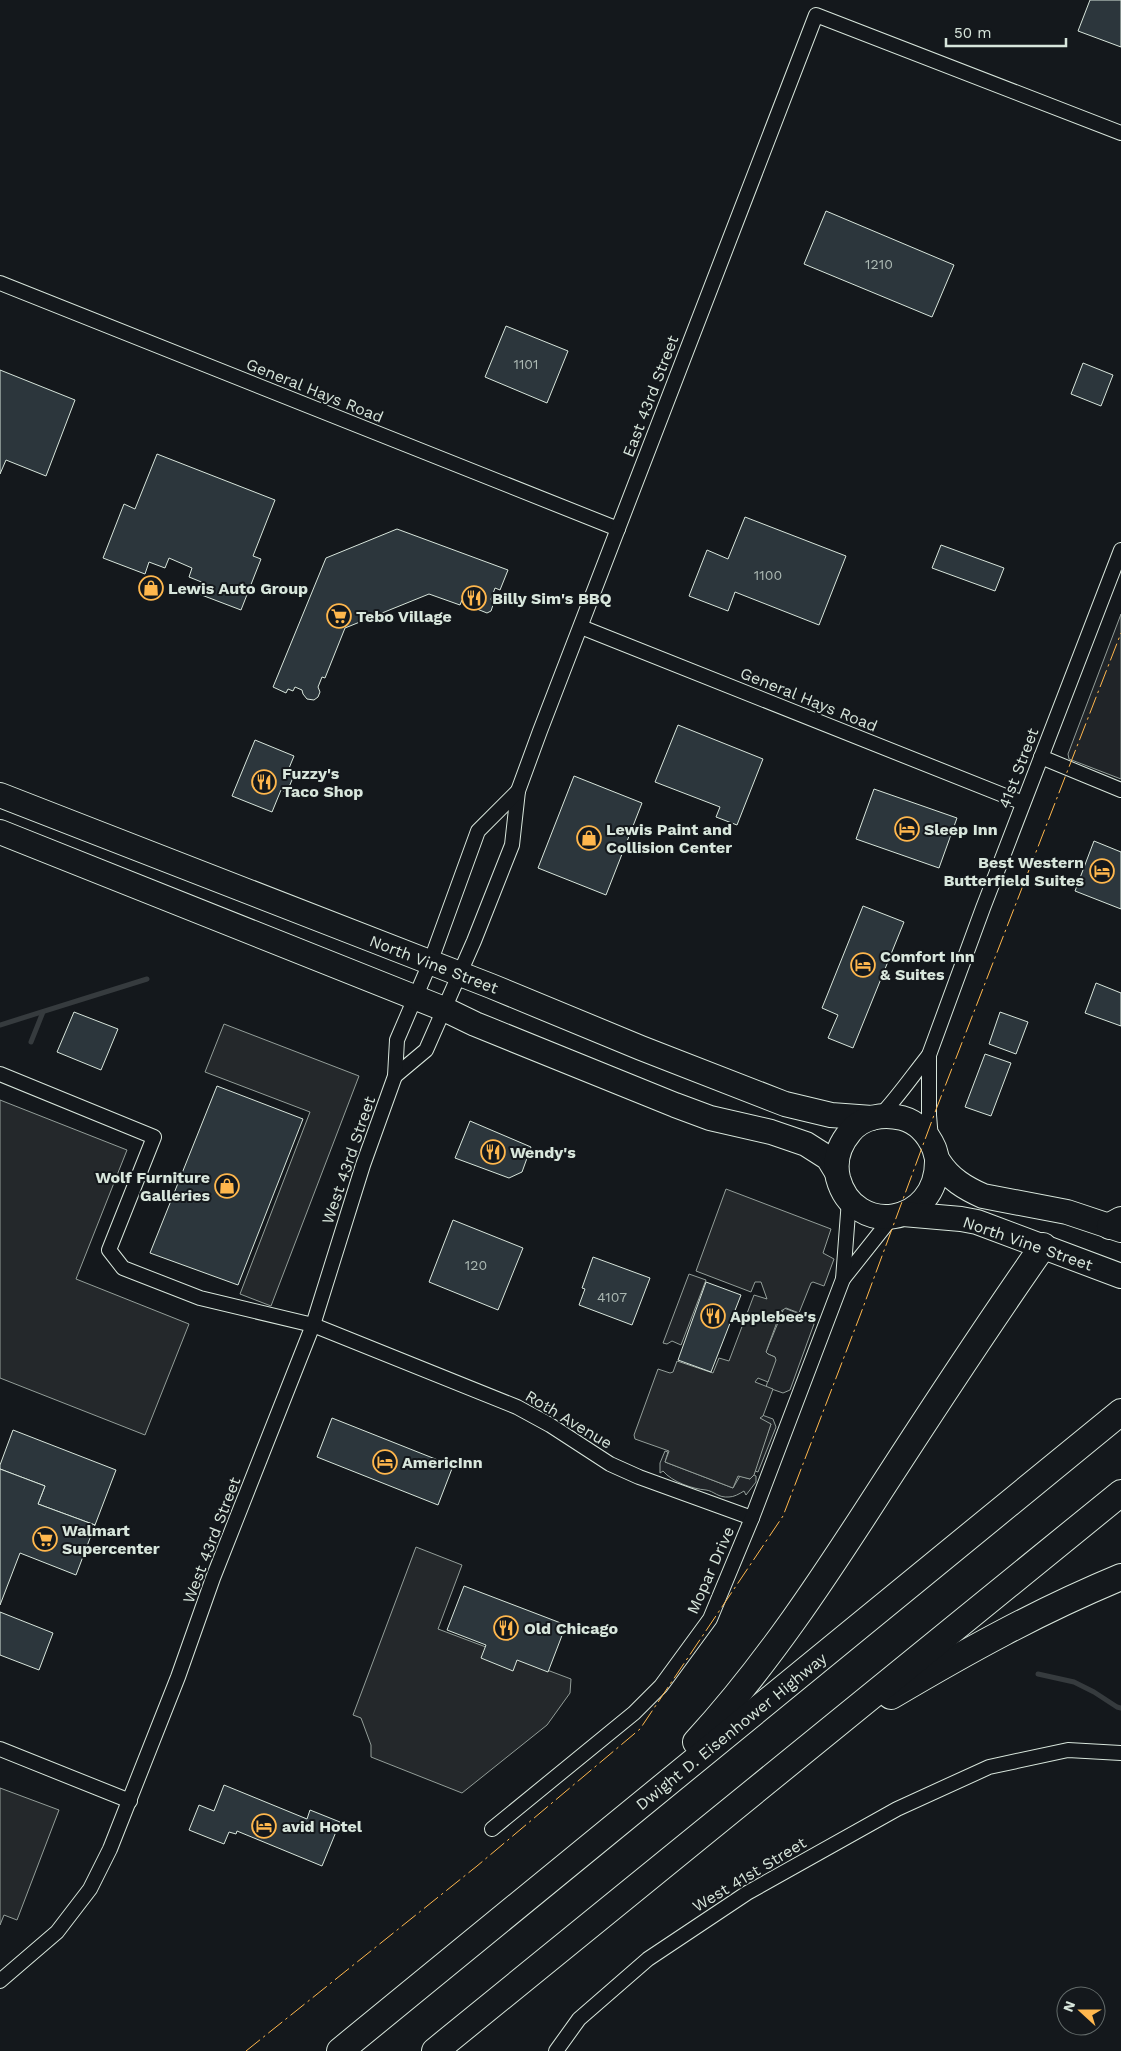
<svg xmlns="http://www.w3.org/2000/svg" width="1121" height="2051" font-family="'Work Sans',sans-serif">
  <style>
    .green { fill: #202428; stroke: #939e99 }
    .parking { fill: #24282b; stroke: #939e99 }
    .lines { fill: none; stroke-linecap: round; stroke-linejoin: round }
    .stream { stroke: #363b3e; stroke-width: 5 }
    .building { fill: #2c363c; stroke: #d8e6dc }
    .minor-casing { stroke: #d8e6dc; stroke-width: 16 }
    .trunk-casing { stroke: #d8e6dc; stroke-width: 26 }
    .motorway-casing { stroke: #d8e6dc; stroke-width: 28 }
    .minor { stroke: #14181c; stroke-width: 14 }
    .trunk { stroke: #14181c; stroke-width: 24 }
    .motorway { stroke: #14181c; stroke-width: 26 }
    .power { stroke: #ffb74d; stroke-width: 1; stroke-dasharray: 18 4 2.5 4; stroke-linecap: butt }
    .labels { text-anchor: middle; stroke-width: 4; stroke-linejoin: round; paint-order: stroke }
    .number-label { font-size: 14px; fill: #adbab4 }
    .street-label { font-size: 16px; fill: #d8e6dc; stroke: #14181c }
    .poi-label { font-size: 16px; font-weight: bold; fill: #d8e6dc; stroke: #14181c; text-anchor: start }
  </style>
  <rect width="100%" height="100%" fill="#14181c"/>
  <!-- green -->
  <g class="green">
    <path d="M 1121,614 L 1121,779 L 1069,759 L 1068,754 Z"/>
    <path d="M 689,1274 L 706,1280 L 681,1345 L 672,1341 L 667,1344 L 663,1343 Z"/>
    <path d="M 784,1308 L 811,1318 L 814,1324 L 790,1390 L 783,1393 L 766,1387 L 775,1357 L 768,1354 L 766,1352 Z"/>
    <path d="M 762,1415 L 773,1419 L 776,1427 L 758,1472 L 755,1471 L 755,1468 L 771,1424 L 761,1420 L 760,1417 Z"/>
    <path d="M 665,1451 L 668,1452 L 665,1462 L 733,1488 L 740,1476 L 750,1479 L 754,1475 L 756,1476 L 756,1482 L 746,1495 L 744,1491 C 739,1494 734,1497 729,1497 C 718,1498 714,1491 706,1490 C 693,1489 672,1482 663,1471 L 660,1473 L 660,1463 Z"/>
  </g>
  <!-- parking -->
  <g class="parking">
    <path d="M 224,1024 L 359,1076 L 271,1306 L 240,1294 L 310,1112 L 205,1072 Z"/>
    <path d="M 0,1100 L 127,1150 L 76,1279 L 189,1324 L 145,1435 L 0,1378 Z"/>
    <path d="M 726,1189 L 831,1229 L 823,1253 L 834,1259 L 824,1286 L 813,1282 L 811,1283 L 799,1313 L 786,1308 L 781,1311 L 766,1352 L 768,1354 L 775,1357 L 776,1360 L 768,1382 L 758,1378 L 755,1382 L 773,1389 L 763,1416 L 760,1418 L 771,1424 L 754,1475 L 750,1479 L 738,1476 L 733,1488 L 665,1462 L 669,1451 L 635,1439 L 634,1435 L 658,1369 L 670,1373 L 673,1372 L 677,1361 L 713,1373 L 719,1358 L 729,1361 L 754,1295 L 767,1299 L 761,1282 L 755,1282 L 751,1292 L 696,1271 Z"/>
    <path d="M 416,1547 L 462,1565 L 438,1629 L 571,1679 L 570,1693 L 547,1725 L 462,1793 L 371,1757 L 371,1745 L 361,1718 L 353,1715 Z"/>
    <path d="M 0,1788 L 59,1810 L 17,1920 L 4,1915 L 0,1925 Z"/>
  </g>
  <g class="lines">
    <!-- stream -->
    <g class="stream">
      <path d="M 0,1025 L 147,979"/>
      <path d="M 31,1042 L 43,1012"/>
      <path d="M 1038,1674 L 1074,1682 L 1094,1692 L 1117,1707 L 1121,1708"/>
    </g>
  </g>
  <!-- building -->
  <g class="building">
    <path d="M 1090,0 L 1121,0 L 1121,47 L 1078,31 Z"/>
    <path d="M 826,211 L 954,265 L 932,317 L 804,264 Z"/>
    <path d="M 506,326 L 568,351 L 547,403 L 485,377 Z"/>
    <path d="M 1083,363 L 1113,375 L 1101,406 L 1071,394 Z"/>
    <path d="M 0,370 L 75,400 L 46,476 L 6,460 L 0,474 Z"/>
    <path d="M 157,454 L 275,500 L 253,556 L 261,559 L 241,610 L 199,594 L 204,583 L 189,577 L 192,568 L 169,558 L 165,568 L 149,562 L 145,574 L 103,558 L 124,504 L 135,509 Z"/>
    <path d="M 745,517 L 846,556 L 819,625 L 735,592 L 728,611 L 689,596 L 707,550 L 728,559 Z"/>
    <path d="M 397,529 L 508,570 L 500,590 L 495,588 L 491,599 L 493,605 L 491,611 L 487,613 L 477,609 L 475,604 L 462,600 L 460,605 L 429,594 L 345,628 L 325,678 L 322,677 L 318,687 L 320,692 L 318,697 L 314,700 L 307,699 L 303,694 L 302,690 L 295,687 L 293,691 L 288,689 L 286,693 L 273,687 L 326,558 Z"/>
    <path d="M 941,545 L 1004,568 L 995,591 L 932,568 Z"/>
    <path d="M 678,725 L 763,759 L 737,825 L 716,817 L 720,807 L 655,782 Z"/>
    <path d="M 255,740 L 294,756 L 287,773 L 294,775 L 287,792 L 281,790 L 272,812 L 232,796 Z"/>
    <path d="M 574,776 L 642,803 L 606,895 L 538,868 Z"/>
    <path d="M 874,789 L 957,818 L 939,868 L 856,839 Z"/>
    <path d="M 1094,841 L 1121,852 L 1121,909 L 1075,891 Z"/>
    <path d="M 863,906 L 904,922 L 853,1048 L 828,1038 L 838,1015 L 822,1008 Z"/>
    <path d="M 1096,983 L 1121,993 L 1121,1026 L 1085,1013 Z"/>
    <path d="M 74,1012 L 118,1029 L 101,1070 L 57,1052 Z"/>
    <path d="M 1000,1012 L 1028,1022 L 1016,1054 L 989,1044 Z"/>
    <path d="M 985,1054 L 1011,1063 L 991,1116 L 965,1107 Z"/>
    <path d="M 217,1086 L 303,1119 L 238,1285 L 150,1253 Z"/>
    <path d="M 470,1121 L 531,1147 L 522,1172 L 509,1178 L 455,1158 Z"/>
    <path d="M 453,1220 L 523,1248 L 498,1310 L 429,1282 Z"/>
    <path d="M 593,1257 L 650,1278 L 632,1325 L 579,1305 L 585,1289 L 582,1288 Z"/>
    <path d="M 706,1282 L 741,1295 L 711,1372 L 678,1360 Z"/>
    <path d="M 332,1418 L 453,1466 L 438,1505 L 317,1457 Z"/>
    <path d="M 13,1430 L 116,1470 L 95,1525 L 38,1504 L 45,1486 L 0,1469 L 0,1465 Z"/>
    <path d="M 0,1469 L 45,1486 L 38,1504 L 95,1525 L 76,1575 L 20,1553 L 0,1605 Z"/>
    <path d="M 464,1586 L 566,1625 L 548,1672 L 517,1660 L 513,1671 L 481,1658 L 486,1645 L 447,1630 Z"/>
    <path d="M 0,1612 L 53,1633 L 39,1670 L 0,1655 Z"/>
    <path d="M 224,1785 L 307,1819 L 310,1810 L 340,1822 L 322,1866 L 237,1831 L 236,1834 L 229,1832 L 224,1844 L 189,1830 L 199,1805 L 214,1811 Z"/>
  </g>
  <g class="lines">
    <!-- minor casing -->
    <g class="minor-casing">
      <g id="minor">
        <path d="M 0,283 L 618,529"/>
        <path d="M 581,627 L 1023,803"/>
        <path d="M 1041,757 L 1121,790"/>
        <path d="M 0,1074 L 154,1137 L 109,1250 L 123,1268 L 200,1298 L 313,1325 L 333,1333 L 517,1407 L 550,1425 L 610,1464 L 639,1477 L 752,1518"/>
        <path d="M 395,1076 L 426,1050 L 474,941 L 512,845 L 518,791 L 540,731 L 816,15 L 1121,133"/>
        <path d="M 880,1116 C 898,1097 913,1075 929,1055"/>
        <path d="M 931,1139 L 929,1115 L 929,1055 L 983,908 L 1121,550"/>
        <path d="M 843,1279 L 893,1216"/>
        <path d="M 0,1749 L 130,1801"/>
        <path d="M 492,1829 L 634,1713 L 661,1686 L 710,1619 L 752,1518 L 843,1279 L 849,1200"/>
        <path d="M 0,1981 L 57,1932 L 90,1889 L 110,1849 L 178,1677 L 213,1578 L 313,1325 L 363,1165 L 395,1076 L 397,1040 L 430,963 L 478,831 L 518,791"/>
        <path d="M 556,2051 L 579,2019 L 648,1959 L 747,1893 L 897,1809 L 989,1767 L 1068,1750 L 1121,1753"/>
      </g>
    </g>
    <!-- trunk casing -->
    <g class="trunk-casing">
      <g id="trunk">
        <path d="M 0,795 L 491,986 L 641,1048 L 785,1104 L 831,1115 L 872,1118"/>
        <path d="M 0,832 L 444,1009 L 475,1024 L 675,1105 L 710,1118 L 771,1132 L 806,1144 L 828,1158 L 836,1171"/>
        <path d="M 937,1160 C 938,1226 854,1238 838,1178 C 834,1161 839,1145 850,1132 C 862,1117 883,1113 902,1118 C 917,1122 928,1134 934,1148 C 936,1153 936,1158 939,1162 C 950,1179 965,1188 983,1196 L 1067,1212 L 1121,1230"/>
        <path d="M 903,1214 L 961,1219 L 977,1222 L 1121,1276"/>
      </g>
    </g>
    <!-- motorway casing -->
    <g class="motorway-casing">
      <g id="motorway">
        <path d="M 1110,1226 L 1121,1220"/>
        <path d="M 891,1696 C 967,1651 1039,1611 1121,1577"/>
        <path d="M 696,1742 C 767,1665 825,1576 881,1489 C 934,1407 987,1326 1043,1246"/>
        <path d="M 340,2051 L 1121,1412"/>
        <path d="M 435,2051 L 1121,1493"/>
      </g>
    </g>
    <!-- minor -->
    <use href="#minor" class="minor"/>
    <!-- trunk -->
    <use href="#trunk" class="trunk"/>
    <!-- motorway -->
    <use href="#motorway" class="motorway"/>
    <!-- power -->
    <path class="power" d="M 246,2051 L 477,1866 L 640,1729 L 783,1516 L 861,1313 L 937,1107 L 1121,633"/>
  </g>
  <!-- icons -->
  <defs>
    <g id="shop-ring" transform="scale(1.25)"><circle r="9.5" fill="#14181c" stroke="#ffb74d" stroke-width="1.5"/><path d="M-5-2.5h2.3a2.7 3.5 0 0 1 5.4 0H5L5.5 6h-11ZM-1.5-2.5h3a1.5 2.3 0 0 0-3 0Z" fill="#ffb74d"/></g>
    <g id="restaurant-ring" transform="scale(1.25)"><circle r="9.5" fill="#14181c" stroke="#ffb74d" stroke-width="1.5"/><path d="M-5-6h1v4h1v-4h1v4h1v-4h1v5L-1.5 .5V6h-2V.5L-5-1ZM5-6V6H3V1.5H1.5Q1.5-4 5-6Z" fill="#ffb74d"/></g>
    <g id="supermarket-ring" transform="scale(1.25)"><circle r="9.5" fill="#14181c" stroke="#ffb74d" stroke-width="1.5"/><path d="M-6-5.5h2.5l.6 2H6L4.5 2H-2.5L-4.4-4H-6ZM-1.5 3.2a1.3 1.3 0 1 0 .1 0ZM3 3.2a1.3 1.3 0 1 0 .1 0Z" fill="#ffb74d"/></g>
    <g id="hotel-ring" transform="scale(1.25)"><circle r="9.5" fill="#14181c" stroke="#ffb74d" stroke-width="1.5"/><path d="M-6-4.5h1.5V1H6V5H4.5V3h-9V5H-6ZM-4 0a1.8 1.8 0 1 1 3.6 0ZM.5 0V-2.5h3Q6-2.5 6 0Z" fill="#ffb74d"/></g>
  </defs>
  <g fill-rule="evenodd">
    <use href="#shop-ring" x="151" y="588"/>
    <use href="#restaurant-ring" x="474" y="598"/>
    <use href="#supermarket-ring" x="339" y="616"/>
    <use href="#restaurant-ring" x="264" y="782"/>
    <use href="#hotel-ring" x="907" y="829"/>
    <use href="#shop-ring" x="589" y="838"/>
    <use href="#hotel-ring" x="1102" y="871"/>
    <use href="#hotel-ring" x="863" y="965"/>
    <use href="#restaurant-ring" x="493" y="1152"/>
    <use href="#shop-ring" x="227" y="1186"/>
    <use href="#restaurant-ring" x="713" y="1316"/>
    <use href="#hotel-ring" x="385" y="1462"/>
    <use href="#supermarket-ring" x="45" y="1539"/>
    <use href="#restaurant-ring" x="506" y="1628"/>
    <use href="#hotel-ring" x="264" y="1826"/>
  </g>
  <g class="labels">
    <!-- number labels -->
    <g class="number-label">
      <text x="879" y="269">1210</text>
      <text x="526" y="369">1101</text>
      <text x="768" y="580">1100</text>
      <text x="476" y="1270">120</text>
      <text x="612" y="1302">4107</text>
    </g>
    <!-- street labels -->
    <g class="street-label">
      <text transform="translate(315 390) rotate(22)" y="6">General Hays Road</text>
      <text transform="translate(650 396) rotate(-69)" y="6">East 43rd Street</text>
      <text transform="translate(809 699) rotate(22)" y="6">General Hays Road</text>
      <text transform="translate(1018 768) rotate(-69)" y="6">41st Street</text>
      <text transform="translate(434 964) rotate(21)" y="6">North Vine Street</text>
      <text transform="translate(348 1160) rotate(-71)" y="6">West 43rd Street</text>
      <text transform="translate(1028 1243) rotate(19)" y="6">North Vine Street</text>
      <text transform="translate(569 1419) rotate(31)" y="6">Roth Avenue</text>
      <text transform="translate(211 1540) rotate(-69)" y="6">West 43rd Street</text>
      <text transform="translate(710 1570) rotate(-66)" y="6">Mopar Drive</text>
      <text transform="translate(731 1731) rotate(-39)" y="6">Dwight D. Eisenhower Highway</text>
      <text transform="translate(749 1874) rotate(-31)" y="6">West 41st Street</text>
    </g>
    <!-- poi labels -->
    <g class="poi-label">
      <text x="168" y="594">Lewis Auto Group</text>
      <text x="492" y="604">Billy Sim's BBQ</text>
      <text x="356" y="622">Tebo Village</text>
      <text x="282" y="779">Fuzzy's<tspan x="282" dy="18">Taco Shop</tspan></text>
      <text x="606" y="835">Lewis Paint and<tspan x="606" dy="18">Collision Center</tspan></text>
      <text x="924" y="835">Sleep Inn</text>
      <text x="1084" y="868" text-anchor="end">Best Western<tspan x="1084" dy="18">Butterfield Suites</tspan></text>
      <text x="880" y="962">Comfort Inn<tspan x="880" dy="18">&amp; Suites</tspan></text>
      <text x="510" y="1158">Wendy's</text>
      <text x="210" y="1183" text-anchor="end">Wolf Furniture<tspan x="210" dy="18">Galleries</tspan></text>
      <text x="730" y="1322">Applebee's</text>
      <text x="402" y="1468">AmericInn</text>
      <text x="62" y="1536">Walmart<tspan x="62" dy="18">Supercenter</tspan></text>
      <text x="524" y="1634">Old Chicago</text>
      <text x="282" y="1832">avid Hotel</text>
    </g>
  </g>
  <!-- north arrow -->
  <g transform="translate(1081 2011) rotate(291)"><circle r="24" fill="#14181c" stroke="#626a69"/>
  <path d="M0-4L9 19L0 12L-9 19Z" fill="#ffb74d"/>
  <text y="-8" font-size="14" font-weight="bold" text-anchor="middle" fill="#d8e6dc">N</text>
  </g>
  <!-- scale -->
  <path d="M946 38v8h120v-8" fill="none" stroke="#d8e6dc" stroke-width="2.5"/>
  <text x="954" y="38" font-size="15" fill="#d8e6dc" stroke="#14181c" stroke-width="4" paint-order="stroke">50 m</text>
</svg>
